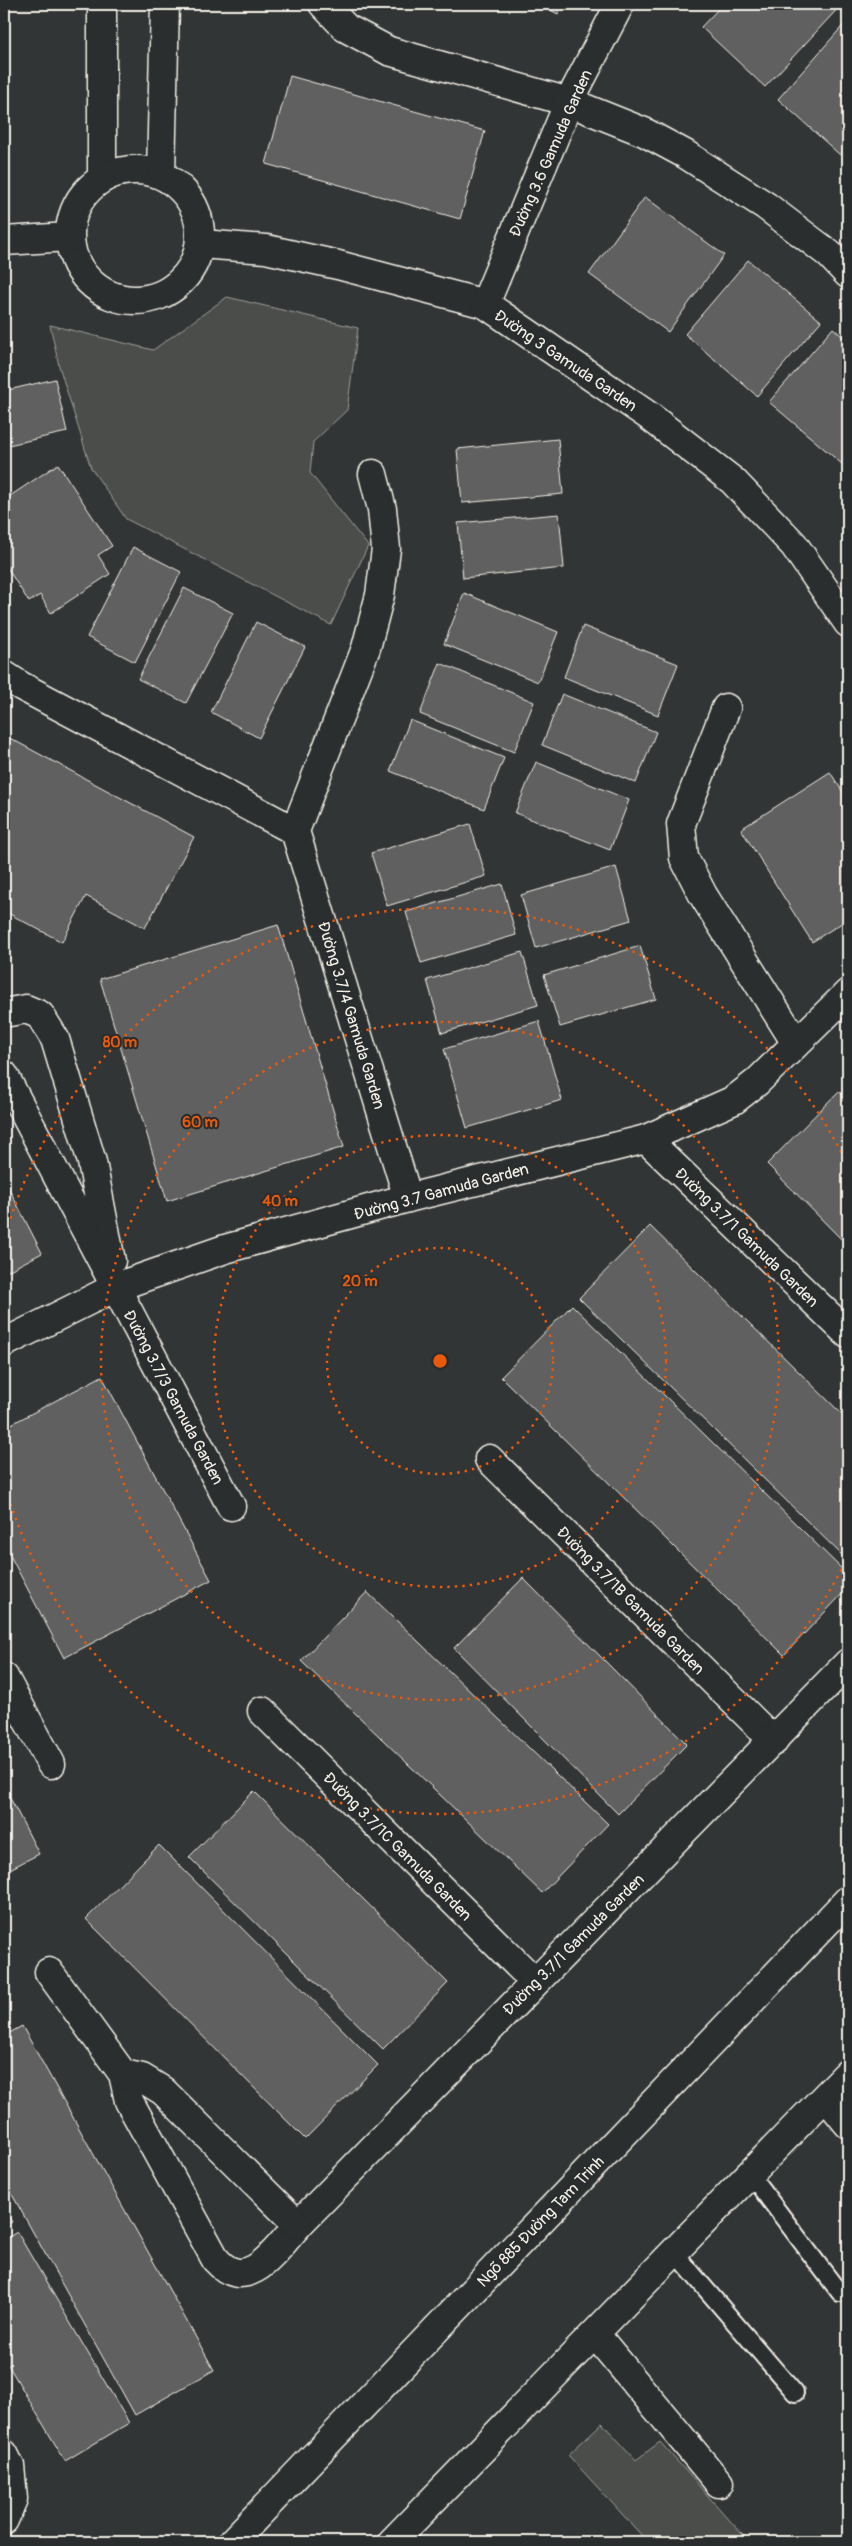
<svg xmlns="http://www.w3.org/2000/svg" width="852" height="2546" font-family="Pangolin,sans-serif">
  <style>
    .green { fill: #4b4d4c; stroke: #a09f9a }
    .building { fill: #5f605f; stroke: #f4f1e8 }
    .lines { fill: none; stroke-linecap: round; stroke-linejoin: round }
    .service-casing { stroke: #f4f1e8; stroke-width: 20 }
    .minor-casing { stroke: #f4f1e8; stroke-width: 31 }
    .tertiary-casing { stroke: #f4f1e8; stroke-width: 31 }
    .service { stroke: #2a2d2e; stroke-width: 16 }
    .minor { stroke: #2a2d2e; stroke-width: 28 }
    .tertiary { stroke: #2a2d2e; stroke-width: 28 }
    .ring { fill: none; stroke: #e8590c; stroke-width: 2.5; stroke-dasharray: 2.5 5 }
    .labels { text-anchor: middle; stroke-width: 4; stroke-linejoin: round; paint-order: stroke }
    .street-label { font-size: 16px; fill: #f4f1e8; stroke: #2a2d2e }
    .centre { fill: #e8590c; stroke: #2a2d2e; stroke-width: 2.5 }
    .ring-label { font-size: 15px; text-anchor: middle; font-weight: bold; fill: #e8590c; stroke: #2a2d2e; stroke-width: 4; stroke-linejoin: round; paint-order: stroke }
  </style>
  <rect width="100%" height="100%" fill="#323535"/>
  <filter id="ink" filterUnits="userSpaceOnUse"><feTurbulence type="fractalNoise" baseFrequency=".02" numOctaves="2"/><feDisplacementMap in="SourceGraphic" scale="10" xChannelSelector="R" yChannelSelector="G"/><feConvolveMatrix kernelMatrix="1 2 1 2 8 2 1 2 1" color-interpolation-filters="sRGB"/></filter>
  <g filter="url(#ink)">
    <!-- green -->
    <g class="green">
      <path d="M 227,297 L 358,328 L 347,410 L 313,442 L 310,473 L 368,546 L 331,625 L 126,519 L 91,468 L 59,366 L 50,325 L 153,350 Z"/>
      <path d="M 602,2423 L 636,2460 L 660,2442 L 749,2542 L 640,2542 L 644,2538 L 568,2455 Z"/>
    </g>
    <!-- building -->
    <g class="building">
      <path d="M 539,4 L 563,4 L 558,14 Z"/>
      <path d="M 723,4 L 842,4 L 765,87 L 701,27 Z"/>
      <path d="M 848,20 L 848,146 L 840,155 L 778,99 Z"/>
      <path d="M 290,76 L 485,131 L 460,219 L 266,164 Z"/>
      <path d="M 645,197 L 724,255 L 668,332 L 589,274 Z"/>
      <path d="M 748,260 L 821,321 L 757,396 L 685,334 Z"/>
      <path d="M 833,328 L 848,341 L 848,457 L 842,464 L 769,402 Z"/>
      <path d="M 55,379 L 67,432 L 4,446 L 4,391 Z"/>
      <path d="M 558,439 L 563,494 L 462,503 L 457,449 Z"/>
      <path d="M 58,464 L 112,546 L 98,555 L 110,574 L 51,613 L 40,595 L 29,602 L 4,563 L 4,500 Z"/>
      <path d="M 559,514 L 564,568 L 463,578 L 458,523 Z"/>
      <path d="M 133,547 L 181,572 L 135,662 L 87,637 Z"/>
      <path d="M 184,588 L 233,613 L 186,703 L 138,679 Z"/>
      <path d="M 464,593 L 558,632 L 538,682 L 444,644 Z"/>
      <path d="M 256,622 L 305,647 L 259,738 L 211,712 Z"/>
      <path d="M 583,626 L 678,664 L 658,715 L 564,677 Z"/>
      <path d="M 440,663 L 534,702 L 514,752 L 420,714 Z"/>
      <path d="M 562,694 L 656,732 L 636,783 L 542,745 Z"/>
      <path d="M 410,720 L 504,758 L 484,809 L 390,771 Z"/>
      <path d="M 4,735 L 194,837 L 145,928 L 86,896 L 62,942 L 4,911 Z"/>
      <path d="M 536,762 L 629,800 L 610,850 L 515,813 Z"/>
      <path d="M 830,772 L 848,800 L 848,919 L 812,942 L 741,829 Z"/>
      <path d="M 470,824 L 486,876 L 387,906 L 371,853 Z"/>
      <path d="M 616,867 L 631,920 L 536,948 L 521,895 Z"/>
      <path d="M 502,884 L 516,935 L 421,963 L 406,912 Z"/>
      <path d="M 278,925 L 344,1147 L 167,1201 L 100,979 Z"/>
      <path d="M 640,946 L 656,999 L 560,1027 L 544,975 Z"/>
      <path d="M 522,952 L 538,1005 L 442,1033 L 427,980 Z"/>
      <path d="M 539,1021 L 562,1100 L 467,1128 L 444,1049 Z"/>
      <path d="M 839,1091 L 848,1101 L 848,1246 L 767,1164 Z"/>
      <path d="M 4,1179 L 42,1253 L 4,1273 Z"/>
      <path d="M 650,1226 L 848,1420 L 848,1561 L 579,1298 Z"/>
      <path d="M 572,1305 L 848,1575 L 848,1588 L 784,1655 L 501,1377 Z"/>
      <path d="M 102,1376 L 211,1580 L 64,1658 L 4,1544 L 4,1428 Z"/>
      <path d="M 523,1578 L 687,1744 L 618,1814 L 454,1648 Z"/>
      <path d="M 367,1592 L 608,1824 L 542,1893 L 301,1661 Z"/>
      <path d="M 4,1786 L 39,1854 L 4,1872 Z"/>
      <path d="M 254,1791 L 448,1983 L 383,2049 L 189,1857 Z"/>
      <path d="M 159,1845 L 378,2065 L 305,2139 L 86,1919 Z"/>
      <path d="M 22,2026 L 214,2370 L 135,2415 L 4,2180 L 4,2036 Z"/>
      <path d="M 4,2209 L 12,2222 L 4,2227 Z"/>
      <path d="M 17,2232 L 129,2423 L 65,2461 L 4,2358 L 4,2240 Z"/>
    </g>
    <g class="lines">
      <!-- service casing -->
      <g class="service-casing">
        <g id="service">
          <path d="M 750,2174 L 840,2293"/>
          <path d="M 674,2252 L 795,2393"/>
        </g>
      </g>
      <!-- minor casing -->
      <g class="minor-casing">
        <g id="minor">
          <path d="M 102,4 L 102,178"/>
          <path d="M 323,4 L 346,28 L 389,51 L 569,102 L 644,132 L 685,154 L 766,206 L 829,254 L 848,274"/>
          <circle cx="135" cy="235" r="65"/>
          <path d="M 161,174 L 165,4"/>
          <path d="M 4,241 L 69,237"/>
          <path d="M 201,244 L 266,249 L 338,265 L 485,304 L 649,416 L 733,481 L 794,545 L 848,623"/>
          <path d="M 485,304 L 569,102 L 620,4"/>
          <path d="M 373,474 L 382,509 L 386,549 L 380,595 L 366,648 L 295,831 L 408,1198"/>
          <path d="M 4,675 L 21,686 L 295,831"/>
          <path d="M 726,708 L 681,824 L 684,858 L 703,895 L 796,1043"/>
          <path d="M 4,1013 L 26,1009 L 40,1015 L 55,1039 L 92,1162 L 111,1261"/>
          <path d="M 4,1075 L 231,1506"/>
          <path d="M 646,1139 L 848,1334"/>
          <path d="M 4,1343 L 116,1287 L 225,1249 L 408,1198 L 646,1139 L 734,1100 L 757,1082 L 848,993"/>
          <path d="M 489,1459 L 774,1741"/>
          <path d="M 4,1677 L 51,1764"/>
          <path d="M 262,1711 L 535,1982"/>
          <path d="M 49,1972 L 123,2074 L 129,2101 L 216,2260 C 248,2296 277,2248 298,2225 L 848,1663"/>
          <path d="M 123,2074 L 142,2078 L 163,2091 L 298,2225"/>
          <path d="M 826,2097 L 848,2124"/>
          <path d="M 595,2334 L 719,2483"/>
          <path d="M 4,2454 L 10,2466 L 13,2499 L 4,2520"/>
        </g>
      </g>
      <!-- tertiary casing -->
      <g class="tertiary-casing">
        <g id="tertiary">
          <path d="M 232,2542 L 848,1900"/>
          <path d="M 392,2542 L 848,2073"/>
        </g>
      </g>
      <!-- service -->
      <use href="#service" class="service"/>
      <!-- minor -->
      <use href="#minor" class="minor"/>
      <!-- tertiary -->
      <use href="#tertiary" class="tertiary"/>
    </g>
  </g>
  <!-- distance rings -->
  <g class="ring">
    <circle cx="440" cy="1361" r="113"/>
    <circle cx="440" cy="1361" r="226"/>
    <circle cx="440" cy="1361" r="339"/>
    <path d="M848 1556A452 452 0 0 1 4 1482M4 1240A452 452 0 0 1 848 1166"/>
  </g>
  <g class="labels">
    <!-- street labels -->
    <g class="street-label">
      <text transform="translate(550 153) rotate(-66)" y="6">Đường 3.6 Gamuda Garden</text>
      <text transform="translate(566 360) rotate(34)" y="6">Đường 3 Gamuda Garden</text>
      <text transform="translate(352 1015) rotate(73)" y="6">Đường 3.7/4 Gamuda Garden</text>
      <text transform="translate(441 1191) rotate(-15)" y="6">Đường 3.7 Gamuda Garden</text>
      <text transform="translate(747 1237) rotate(44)" y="6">Đường 3.7/1 Gamuda Garden</text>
      <text transform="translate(174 1397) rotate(62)" y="6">Đường 3.7/3 Gamuda Garden</text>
      <text transform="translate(631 1600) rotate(45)" y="6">Đường 3.7/1B Gamuda Garden</text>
      <text transform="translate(398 1846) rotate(45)" y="6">Đường 3.7/1C Gamuda Garden</text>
      <text transform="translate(573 1944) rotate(-45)" y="6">Đường 3.7/1 Gamuda Garden</text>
      <text transform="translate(540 2221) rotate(-46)" y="6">Ngõ 885 Đường Tam Trinh</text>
    </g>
  </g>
  <circle cx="440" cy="1361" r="8" class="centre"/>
  <g class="ring-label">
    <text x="120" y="1047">80 m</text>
    <text x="200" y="1127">60 m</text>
    <text x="280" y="1206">40 m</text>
    <text x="360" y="1286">20 m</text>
  </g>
  <!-- margin -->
  <rect width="852" height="2546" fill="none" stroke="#2a2d2e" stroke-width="20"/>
  <rect x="10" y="10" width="832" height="2526" fill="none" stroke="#f4f1e8" stroke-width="2" filter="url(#ink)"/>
</svg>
